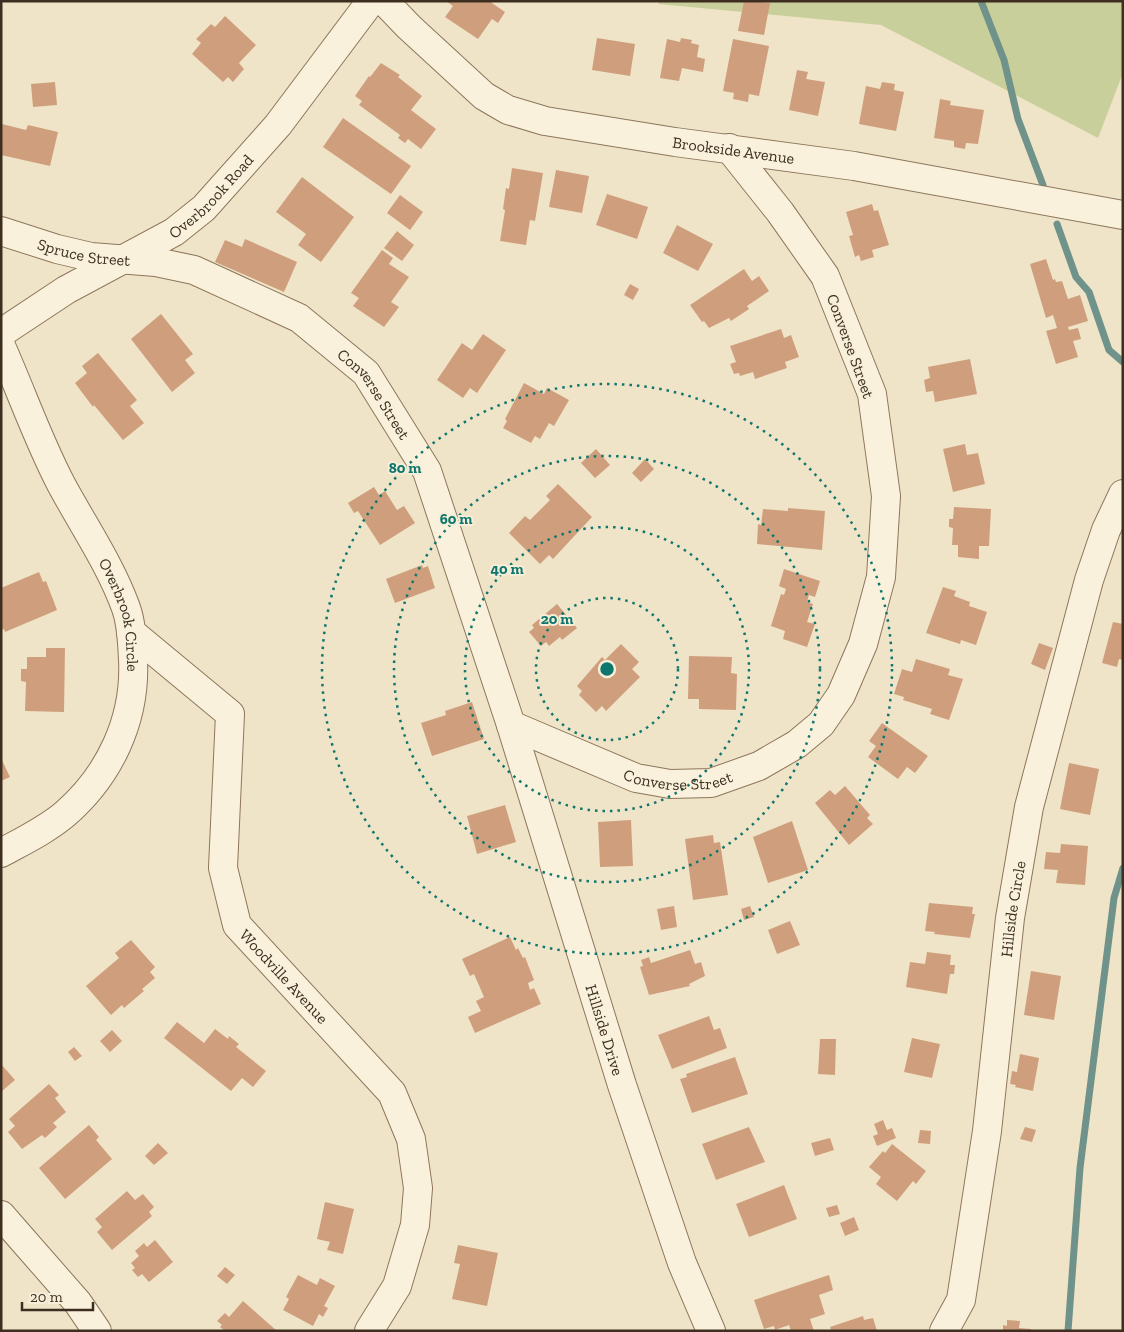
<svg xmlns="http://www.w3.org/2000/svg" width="1124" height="1332" font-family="'Zilla Slab',serif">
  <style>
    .green { fill: #c9cf9b }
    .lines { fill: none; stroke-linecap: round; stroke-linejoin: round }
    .stream { stroke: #6f938a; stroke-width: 7 }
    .building { fill: #cf9f7d }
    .minor-casing { stroke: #8d765c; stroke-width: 30 }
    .minor { stroke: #faf1dc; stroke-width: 28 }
    .ring { fill: none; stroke: #0f766e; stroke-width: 2.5; stroke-dasharray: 2.5 5 }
    .labels { text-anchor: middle; stroke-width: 4; stroke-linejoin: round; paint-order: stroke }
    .street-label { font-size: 16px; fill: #3d2e20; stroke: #f7eed8 }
    .centre { fill: #0f766e; stroke: #f7eed8; stroke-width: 2.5 }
    .ring-label { font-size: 15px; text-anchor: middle; font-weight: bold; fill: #0f766e; stroke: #f7eed8; stroke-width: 4; stroke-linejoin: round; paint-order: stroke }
  </style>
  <rect width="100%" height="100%" fill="#f0e4c8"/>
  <!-- green -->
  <path class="green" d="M 660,1 L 1123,1 L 1123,73 L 1098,138 L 881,25 L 658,4 Z"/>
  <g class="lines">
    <!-- stream -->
    <g class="stream">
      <path d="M 981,1 L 1004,60 L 1018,119 L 1043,185"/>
      <path d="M 1057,224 L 1076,277 L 1089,292 L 1109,350 L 1123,362"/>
      <path d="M 1068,1331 L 1080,1168 L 1114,898 L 1123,868"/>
    </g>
  </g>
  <!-- building -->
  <g class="building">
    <path d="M 446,1 L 489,1 L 505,12 L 498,23 L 492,19 L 478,39 L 445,17 L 453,6 Z"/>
    <path d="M 744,1 L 770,3 L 764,35 L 738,31 Z"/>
    <path d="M 225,16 L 256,45 L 239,63 L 244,69 L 233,82 L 228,77 L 223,82 L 192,54 L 201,43 L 196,39 L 211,24 L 215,27 Z"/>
    <path d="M 597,38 L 635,44 L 630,76 L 592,70 Z"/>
    <path d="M 681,38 L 692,40 L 691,43 L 699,45 L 697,57 L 705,59 L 703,72 L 682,68 L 679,81 L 660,78 L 667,39 L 680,42 Z"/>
    <path d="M 733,39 L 769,46 L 759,96 L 749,94 L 748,102 L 733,99 L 734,93 L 723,91 Z"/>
    <path d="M 381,63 L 400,75 L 398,77 L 422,96 L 411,110 L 436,129 L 421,149 L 408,139 L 405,143 L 398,138 L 400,135 L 359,105 L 362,101 L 355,96 L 369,76 L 370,77 Z"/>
    <path d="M 797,70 L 808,72 L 806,79 L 825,82 L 818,116 L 789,110 Z"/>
    <path d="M 55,82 L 57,105 L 33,107 L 31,84 Z"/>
    <path d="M 882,82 L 895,84 L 894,90 L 904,92 L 896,131 L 859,124 L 866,86 L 880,89 Z"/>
    <path d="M 940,99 L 951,101 L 950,105 L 984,110 L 978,144 L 966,143 L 965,149 L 954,147 L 954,141 L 934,138 Z"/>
    <path d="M 343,118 L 411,166 L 391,194 L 323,147 Z"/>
    <path d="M 2,124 L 26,130 L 28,125 L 58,132 L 50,166 L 1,155 Z"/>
    <path d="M 512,168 L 543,173 L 535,221 L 530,220 L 526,245 L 500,241 L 505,210 L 503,209 L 506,188 L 509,189 Z"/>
    <path d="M 556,170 L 589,176 L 582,213 L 549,207 Z"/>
    <path d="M 302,177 L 354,217 L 321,262 L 298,245 L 306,234 L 276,212 Z"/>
    <path d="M 607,194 L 648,207 L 637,239 L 596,225 Z"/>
    <path d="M 400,195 L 423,212 L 410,230 L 387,213 Z"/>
    <path d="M 872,204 L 874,211 L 878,210 L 889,245 L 872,250 L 874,257 L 861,261 L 859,255 L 855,257 L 849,236 L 853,235 L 846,212 Z"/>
    <path d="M 677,225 L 713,244 L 698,271 L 663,253 Z"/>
    <path d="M 397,231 L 414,245 L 402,261 L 384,248 Z"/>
    <path d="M 245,239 L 297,262 L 284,292 L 215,262 L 225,240 L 242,247 Z"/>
    <path d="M 382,250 L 393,258 L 389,264 L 409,277 L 391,302 L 399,307 L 384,327 L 353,306 L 359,298 L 351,293 Z"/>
    <path d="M 1046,259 L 1053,280 L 1055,279 L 1056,282 L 1062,281 L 1068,299 L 1080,295 L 1088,321 L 1068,327 L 1069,330 L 1078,328 L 1081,339 L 1073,341 L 1078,357 L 1056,364 L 1046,331 L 1057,328 L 1053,315 L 1046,318 L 1030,264 Z"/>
    <path d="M 744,269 L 752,281 L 759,276 L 769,291 L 747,306 L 749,309 L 731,321 L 729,318 L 709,328 L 704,321 L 702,322 L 690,305 Z"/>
    <path d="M 630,284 L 639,289 L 633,300 L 624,295 Z"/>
    <path d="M 161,314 L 193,354 L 185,360 L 195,373 L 172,392 L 131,339 Z"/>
    <path d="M 781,329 L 784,338 L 791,335 L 799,357 L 785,362 L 787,368 L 755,379 L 753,372 L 740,376 L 739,373 L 734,374 L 730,364 L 736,362 L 730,346 Z"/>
    <path d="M 483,334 L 506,350 L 477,393 L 470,388 L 463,398 L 437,380 L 462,343 L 472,350 Z"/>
    <path d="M 98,353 L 137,400 L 130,406 L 144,423 L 123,440 L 94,405 L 93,407 L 75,383 L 87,373 L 82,366 Z"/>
    <path d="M 970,359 L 977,394 L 935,402 L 933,391 L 926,392 L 924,380 L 930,378 L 928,367 Z"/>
    <path d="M 524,383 L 544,394 L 547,388 L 569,400 L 554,426 L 549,423 L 540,439 L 535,436 L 531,443 L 503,428 L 507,421 L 505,419 Z"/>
    <path d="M 965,444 L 967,455 L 978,453 L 985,484 L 953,492 L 943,449 Z"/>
    <path d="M 596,449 L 610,465 L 595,478 L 581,463 Z"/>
    <path d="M 645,459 L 654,469 L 641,482 L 632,473 Z"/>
    <path d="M 558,484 L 592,517 L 553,559 L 549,555 L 540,564 L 509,533 L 525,516 L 530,520 L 550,500 L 546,496 Z"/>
    <path d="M 374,487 L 379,495 L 385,491 L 397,510 L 404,506 L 415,523 L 380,545 L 358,511 L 354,513 L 348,503 Z"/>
    <path d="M 954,507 L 991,509 L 989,546 L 979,546 L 979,559 L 958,557 L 958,545 L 952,545 L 953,528 L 949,527 L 949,519 L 953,519 Z"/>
    <path d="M 788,508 L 825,511 L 822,550 L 757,544 L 758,524 L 761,525 L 763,509 L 788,511 Z"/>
    <path d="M 422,565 L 423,568 L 428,566 L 435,588 L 395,603 L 386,579 Z"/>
    <path d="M 784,569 L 820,581 L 815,597 L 809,595 L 807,602 L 813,604 L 807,622 L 815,624 L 807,647 L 783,639 L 785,631 L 771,626 L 781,594 L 784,595 L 786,589 L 779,586 Z"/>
    <path d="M 39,572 L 43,582 L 46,581 L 57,610 L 5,632 L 4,629 L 1,630 L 1,588 Z"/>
    <path d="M 943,587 L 956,591 L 954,596 L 970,602 L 969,606 L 987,612 L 976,645 L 961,640 L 960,644 L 926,633 Z"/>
    <path d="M 557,604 L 577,628 L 562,640 L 560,637 L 549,646 L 546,642 L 541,646 L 529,632 L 534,628 L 532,625 Z"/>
    <path d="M 1113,622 L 1123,624 L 1123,660 L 1119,659 L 1117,667 L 1102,663 Z"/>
    <path d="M 1039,643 L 1053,648 L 1045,670 L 1031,664 Z"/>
    <path d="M 621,644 L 639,662 L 632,669 L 640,677 L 606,711 L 602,706 L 596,712 L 579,695 L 582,691 L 577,686 L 602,657 L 605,660 Z"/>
    <path d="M 46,648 L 65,648 L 64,712 L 25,711 L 26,682 L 21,681 L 21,669 L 27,669 L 27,657 L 46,657 Z"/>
    <path d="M 689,656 L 732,657 L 731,673 L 737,674 L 736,710 L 699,709 L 699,699 L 688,699 Z"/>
    <path d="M 916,659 L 950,669 L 948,675 L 963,679 L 949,720 L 930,714 L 932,709 L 903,700 L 904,697 L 894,694 L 902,669 L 912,672 Z"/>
    <path d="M 472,702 L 484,739 L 432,756 L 421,723 L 446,715 L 445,711 Z"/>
    <path d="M 882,723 L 928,756 L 915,773 L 907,767 L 898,779 L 868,757 L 876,746 L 869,741 Z"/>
    <path d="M 1,758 L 10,777 L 1,781 Z"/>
    <path d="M 1069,763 L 1099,769 L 1090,815 L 1060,809 Z"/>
    <path d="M 845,786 L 870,815 L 867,818 L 873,824 L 849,845 L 815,803 L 830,790 L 835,795 Z"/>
    <path d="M 505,805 L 516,842 L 477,854 L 467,816 Z"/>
    <path d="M 631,820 L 633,866 L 600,867 L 598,822 Z"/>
    <path d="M 792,821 L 808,870 L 768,883 L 753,837 Z"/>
    <path d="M 713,835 L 714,843 L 720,842 L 728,895 L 693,900 L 685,839 Z"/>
    <path d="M 1061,844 L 1088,846 L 1085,885 L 1056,883 L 1058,870 L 1044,869 L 1046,852 L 1060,853 Z"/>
    <path d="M 929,903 L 973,907 L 972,914 L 975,914 L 970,938 L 934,934 L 935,932 L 925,931 Z"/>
    <path d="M 674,906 L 677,927 L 661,930 L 657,909 Z"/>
    <path d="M 750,906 L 754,917 L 744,920 L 741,909 Z"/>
    <path d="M 790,921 L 800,945 L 777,954 L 768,930 Z"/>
    <path d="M 510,937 L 516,950 L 518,948 L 523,958 L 525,957 L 534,980 L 528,983 L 530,990 L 534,988 L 541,1004 L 475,1033 L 468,1017 L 481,1011 L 476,1001 L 484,997 L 474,974 L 470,976 L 462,959 Z"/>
    <path d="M 131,940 L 155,967 L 150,972 L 155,978 L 142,989 L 144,991 L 124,1008 L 122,1005 L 111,1015 L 86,986 L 119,958 L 115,953 Z"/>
    <path d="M 690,950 L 695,964 L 701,962 L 705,976 L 689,984 L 690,986 L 649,995 L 640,967 L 643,966 L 641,960 L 649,957 L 651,963 Z"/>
    <path d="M 927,952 L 951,955 L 950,965 L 955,965 L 954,974 L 950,974 L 947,994 L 906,987 L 910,962 L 925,964 Z"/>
    <path d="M 1031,971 L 1061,976 L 1054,1020 L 1024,1015 Z"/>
    <path d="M 709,1016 L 714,1030 L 720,1028 L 727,1048 L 672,1069 L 658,1035 Z"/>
    <path d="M 177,1022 L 204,1043 L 215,1029 L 228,1039 L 229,1036 L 239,1044 L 236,1047 L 266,1071 L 253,1087 L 242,1078 L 231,1091 L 164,1038 Z"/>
    <path d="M 112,1030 L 122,1041 L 110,1052 L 100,1041 Z"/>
    <path d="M 912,1038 L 940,1044 L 932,1078 L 904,1072 Z"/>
    <path d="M 820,1039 L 836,1039 L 835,1075 L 818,1074 Z"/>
    <path d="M 74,1047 L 82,1056 L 75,1061 L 68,1052 Z"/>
    <path d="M 1020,1054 L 1039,1058 L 1033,1091 L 1015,1087 L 1016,1085 L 1010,1084 L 1012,1071 L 1017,1072 Z"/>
    <path d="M 735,1057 L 748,1094 L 692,1113 L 680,1079 L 687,1077 L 686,1074 Z"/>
    <path d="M 1,1064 L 15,1080 L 1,1092 Z"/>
    <path d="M 49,1084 L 59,1095 L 55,1098 L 66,1112 L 53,1123 L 57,1127 L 45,1138 L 42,1135 L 22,1149 L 8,1132 L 15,1126 L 9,1119 Z"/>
    <path d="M 883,1120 L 887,1130 L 892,1128 L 896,1138 L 877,1146 L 873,1136 L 878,1134 L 874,1124 Z"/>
    <path d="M 89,1125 L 99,1137 L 96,1140 L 112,1159 L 65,1199 L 39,1168 Z"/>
    <path d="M 749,1127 L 765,1162 L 716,1180 L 702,1144 Z"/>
    <path d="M 1025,1127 L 1036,1130 L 1032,1142 L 1020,1139 Z"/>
    <path d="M 920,1130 L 931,1131 L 930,1144 L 918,1143 Z"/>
    <path d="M 830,1138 L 834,1150 L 815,1156 L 811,1143 Z"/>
    <path d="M 158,1143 L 168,1153 L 154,1165 L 145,1156 Z"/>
    <path d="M 892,1144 L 926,1171 L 916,1184 L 913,1181 L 897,1201 L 876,1184 L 881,1177 L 869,1167 L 883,1151 L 885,1153 Z"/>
    <path d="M 784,1185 L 797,1219 L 749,1237 L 736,1204 Z"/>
    <path d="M 127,1191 L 135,1200 L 143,1194 L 154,1207 L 149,1212 L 152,1216 L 112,1250 L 97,1232 L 102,1227 L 95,1219 Z"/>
    <path d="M 325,1202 L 354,1209 L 343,1254 L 327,1250 L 330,1242 L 317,1239 Z"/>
    <path d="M 837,1205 L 840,1214 L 829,1217 L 826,1208 Z"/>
    <path d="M 854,1217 L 859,1230 L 845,1236 L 840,1223 Z"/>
    <path d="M 155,1240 L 173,1262 L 149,1282 L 142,1274 L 138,1277 L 132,1270 L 135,1268 L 131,1263 L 139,1256 L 135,1251 L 144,1243 L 147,1247 Z"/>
    <path d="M 458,1245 L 498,1253 L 487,1306 L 452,1299 L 460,1264 L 454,1263 Z"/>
    <path d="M 225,1267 L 235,1275 L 227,1284 L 217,1276 Z"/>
    <path d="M 298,1275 L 317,1285 L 320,1278 L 335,1286 L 324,1306 L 328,1308 L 323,1317 L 319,1314 L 313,1326 L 283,1310 L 289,1299 L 286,1297 Z"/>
    <path d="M 829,1275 L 833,1290 L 819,1295 L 825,1314 L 810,1319 L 814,1331 L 791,1331 L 789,1325 L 775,1330 L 774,1326 L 764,1329 L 754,1300 Z"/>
    <path d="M 243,1301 L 277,1331 L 225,1331 L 220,1327 L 222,1325 L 217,1321 L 225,1313 L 229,1317 Z"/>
    <path d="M 863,1316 L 864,1320 L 873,1318 L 877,1331 L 831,1331 L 830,1327 Z"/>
    <path d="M 1007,1320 L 1020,1321 L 1019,1328 L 1031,1329 L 1031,1331 L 1003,1331 L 1003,1325 L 1007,1326 Z"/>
  </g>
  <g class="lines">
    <!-- minor casing -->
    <g class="minor-casing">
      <g id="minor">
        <path id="s1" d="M 384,1 L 409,27 L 484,96 L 508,110 L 545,121 L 675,142 L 854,166 L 1123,215"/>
        <path id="s2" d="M 1,231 L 57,249 L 91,257 L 156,262 L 194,270 L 299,318 L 366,373 L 427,471 L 511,725 L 636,778 L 670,784 L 711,783 L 759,766 L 797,744 L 821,724 L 841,695 L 863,644 L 881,577 L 886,496 L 872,394 L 825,276 L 780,212 L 729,148"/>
        <path id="s3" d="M 1,333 L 66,290 L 174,232 L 204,208 L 278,125 L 371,1"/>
        <path id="s4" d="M 1,346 C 21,391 38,440 61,484 C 83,525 110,564 126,608 C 132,625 132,643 133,660 C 136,719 110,775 65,814 C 46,830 23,841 1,853"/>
        <path id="s5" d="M 131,632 L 230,714 L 223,868 L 237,925 L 392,1093 L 411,1139 L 418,1188 L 415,1225 L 397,1286 L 369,1331"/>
        <path id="s6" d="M 511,725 L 622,1085 L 682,1263 L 711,1331"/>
        <path d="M 1,1215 L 78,1303 L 97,1331"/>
        <path id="s7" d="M 944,1331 L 961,1300 L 987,1131 L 1010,918 L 1029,807 L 1089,580 L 1106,530 L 1123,494"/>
      </g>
    </g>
    <!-- minor -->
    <use href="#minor" class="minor"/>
  </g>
  <!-- distance rings -->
  <g class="ring">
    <circle cx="607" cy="669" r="71"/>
    <circle cx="607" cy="669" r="142"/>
    <circle cx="607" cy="669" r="213"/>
    <circle cx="607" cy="669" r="285"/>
  </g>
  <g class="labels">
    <!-- street labels -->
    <g class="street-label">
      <text dy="6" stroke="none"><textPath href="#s1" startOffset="395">Brookside Avenue</textPath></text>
      <text dy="6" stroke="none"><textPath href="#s3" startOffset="252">Overbrook Road</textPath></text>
      <text dy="6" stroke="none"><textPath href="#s2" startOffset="86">Spruce Street</textPath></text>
      <text transform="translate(851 346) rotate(70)" y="6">Converse Street</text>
      <text dy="6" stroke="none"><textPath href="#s2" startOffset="421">Converse Street</textPath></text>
      <text dy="6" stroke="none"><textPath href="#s4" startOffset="296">Overbrook Circle</textPath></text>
      <text dy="6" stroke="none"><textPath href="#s2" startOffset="961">Converse Street</textPath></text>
      <text dy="6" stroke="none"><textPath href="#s7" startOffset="430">Hillside Circle</textPath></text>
      <text dy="6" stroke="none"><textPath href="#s5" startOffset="411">Woodville Avenue</textPath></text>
      <text dy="6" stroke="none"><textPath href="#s6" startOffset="319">Hillside Drive</textPath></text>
    </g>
  </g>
  <circle cx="607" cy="669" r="8" class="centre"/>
  <g class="ring-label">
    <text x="405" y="473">80 m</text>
    <text x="456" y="524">60 m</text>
    <text x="507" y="574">40 m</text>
    <text x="557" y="624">20 m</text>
  </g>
  <!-- border -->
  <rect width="1124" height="1332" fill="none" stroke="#3d2e20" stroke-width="5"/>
  <!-- scale -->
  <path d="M22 1302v8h71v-8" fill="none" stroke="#3d2e20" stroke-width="2.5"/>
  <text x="30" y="1302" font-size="15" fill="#3d2e20" stroke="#f7eed8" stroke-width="4" paint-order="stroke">20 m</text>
</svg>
